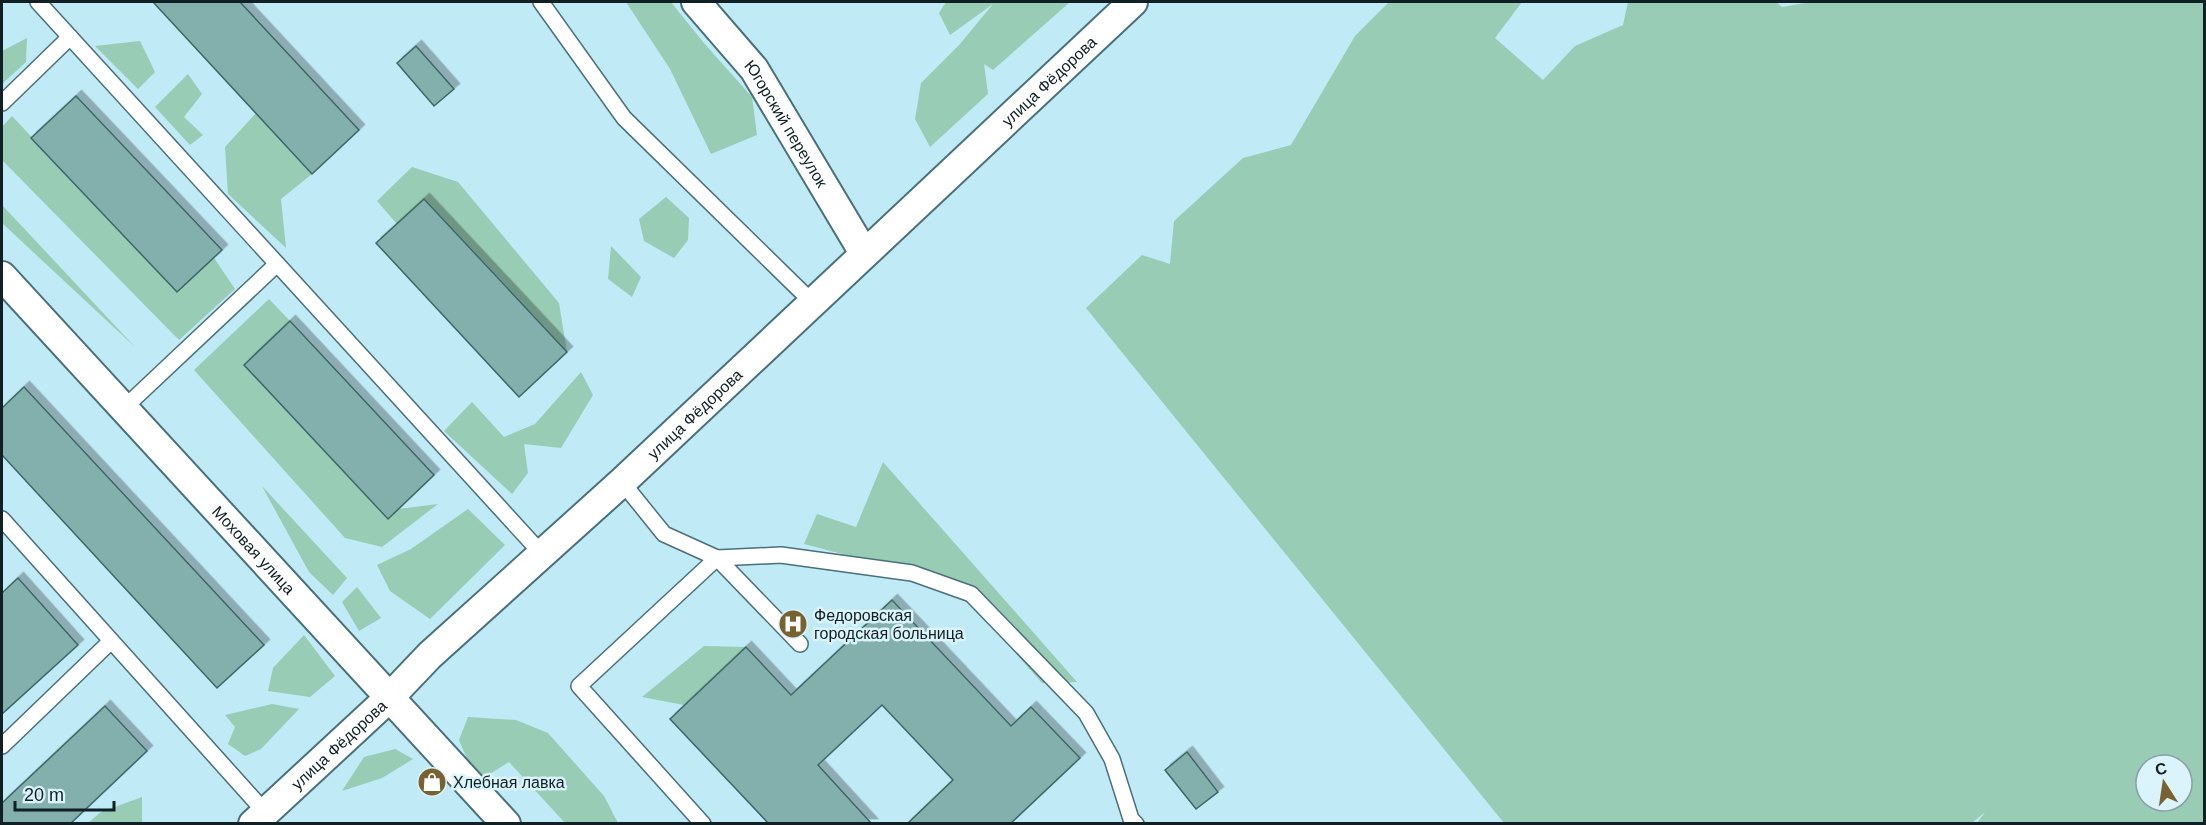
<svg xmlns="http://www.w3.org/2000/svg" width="2206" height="825" font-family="Helvetica,sans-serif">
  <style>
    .green { fill: #98ccb4; fill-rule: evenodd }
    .building { fill: #83afac; stroke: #3d6765; stroke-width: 1.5; filter: url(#shadow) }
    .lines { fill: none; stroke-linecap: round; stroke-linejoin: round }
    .lane-casing { stroke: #49707b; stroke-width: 18 }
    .street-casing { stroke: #49707b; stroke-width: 32 }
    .lane { stroke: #fff; stroke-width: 15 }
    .street { stroke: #fff; stroke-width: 28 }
    .labels { text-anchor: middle; stroke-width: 5; stroke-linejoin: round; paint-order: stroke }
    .street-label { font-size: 16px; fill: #102024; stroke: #dbf4fb }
    .poi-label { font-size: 16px; fill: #102024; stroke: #dbf4fb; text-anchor: start }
  </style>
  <defs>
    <filter id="shadow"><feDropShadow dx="5.5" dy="-5.5" stdDeviation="0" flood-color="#0004"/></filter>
  </defs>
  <rect width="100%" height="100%" fill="#c0eaf6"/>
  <!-- green -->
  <g class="green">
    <path d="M 626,2 L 671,2 L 703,42 L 752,97 L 757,135 L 711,154 L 670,69 Z"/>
    <path d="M 946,2 L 1070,2 L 993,70 L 984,64 L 988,94 L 930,147 L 915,119 L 921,83 L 960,44 L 993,4 L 950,35 L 939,13 Z"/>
    <path d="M 1389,2 L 1522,2 L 1495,38 L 1543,80 L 1575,46 L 1623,25 L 1628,2 L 1776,2 L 1782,7 L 1810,2 L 2204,2 L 2204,823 L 1977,823 L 1985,812 L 1971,824 L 1504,823 L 1086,308 L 1142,255 L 1170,264 L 1174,221 L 1243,158 L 1291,145 L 1355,36 ZM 2146,765 L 2182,765 L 2182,801 L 2146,801 Z"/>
    <path d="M 27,38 L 26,62 L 2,84 L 2,51 Z"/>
    <path d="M 140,41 L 155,72 L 138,89 L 95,46 Z"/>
    <path d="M 188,74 L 202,94 L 184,117 L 203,135 L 190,145 L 155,107 Z"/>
    <path d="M 256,113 L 312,174 L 281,199 L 286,248 L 228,194 L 225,147 Z"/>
    <path d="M 12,116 L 173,288 L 214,258 L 235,289 L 179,340 L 2,160 L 2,127 Z"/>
    <path d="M 412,167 L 458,182 L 559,303 L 567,352 L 424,200 L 397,224 L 377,201 Z"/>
    <path d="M 666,197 L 689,218 L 688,240 L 674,258 L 644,241 L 639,219 Z"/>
    <path d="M 2,205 L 135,347 L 2,223 Z"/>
    <path d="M 611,246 L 641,277 L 632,297 L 608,279 Z"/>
    <path d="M 269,299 L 290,321 L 244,365 L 387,519 L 398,509 L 438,504 L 382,547 L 345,538 L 194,370 Z"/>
    <path d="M 581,372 L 593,395 L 561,448 L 524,444 L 528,473 L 512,494 L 444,431 L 472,402 L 504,437 L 535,424 Z"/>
    <path d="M 883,462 L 1077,682 L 1042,683 L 953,583 L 804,544 L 817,514 L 856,527 Z"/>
    <path d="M 262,486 L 347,578 L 333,595 L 309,572 Z"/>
    <path d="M 468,509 L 505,545 L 430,619 L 390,591 L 377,565 L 411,549 Z"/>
    <path d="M 357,587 L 381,618 L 359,631 L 342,602 Z"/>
    <path d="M 304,635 L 335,676 L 310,697 L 268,691 L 273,668 Z"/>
    <path d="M 704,646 L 746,647 L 684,705 L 642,697 Z"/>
    <path d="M 272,704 L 299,709 L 261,749 L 245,756 L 228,744 L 235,727 L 225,715 Z"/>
    <path d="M 468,717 L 516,720 L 548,733 L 604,796 L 618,823 L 565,823 L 509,762 L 477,782 L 459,740 Z"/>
    <path d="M 395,749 L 413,759 L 382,778 L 342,791 L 364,757 Z"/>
    <path d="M 142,797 L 142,823 L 88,823 L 101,812 Z"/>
  </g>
  <!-- building -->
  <g class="building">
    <path d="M 153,2 L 240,2 L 359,130 L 312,174 Z"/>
    <path d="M 416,46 L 454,89 L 434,106 L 397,63 Z"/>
    <path d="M 76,96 L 222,250 L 177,292 L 31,138 Z"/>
    <path d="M 424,199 L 567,352 L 519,397 L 376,243 Z"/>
    <path d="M 290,321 L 434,475 L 388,519 L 244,365 Z"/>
    <path d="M 24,387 L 264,645 L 217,688 L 2,455 L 2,408 Z"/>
    <path d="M 18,578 L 78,645 L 2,714 L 2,593 Z"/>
    <path d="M 892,600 L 1011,726 L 1031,707 L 1080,758 L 1010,824 L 907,824 L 953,780 L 882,705 L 818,765 L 872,824 L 769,824 L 670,719 L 746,647 L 791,695 Z"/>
    <path d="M 105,706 L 147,751 L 70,824 L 2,824 L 2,803 Z"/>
    <path d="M 1187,752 L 1218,792 L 1196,809 L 1165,770 Z"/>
  </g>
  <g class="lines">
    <!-- lane casing -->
    <g class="lane-casing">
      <g id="lane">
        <path d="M 38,2 L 542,554"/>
        <path d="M 541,2 L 624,118 L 812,302"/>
        <path d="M 2,103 L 70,37"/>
        <path d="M 123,409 L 277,264"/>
        <path d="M 622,482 L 664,534 L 717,558 L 800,644"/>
        <path d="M 2,519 L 265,812"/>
        <path d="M 2,746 L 111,641"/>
        <path d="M 703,824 L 579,686 L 717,558 L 781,555 L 912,573 L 971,594 L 1086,713 L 1112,759 L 1131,819 L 1136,824"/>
      </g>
    </g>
    <!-- street casing -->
    <g class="street-casing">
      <g id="street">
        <path id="s1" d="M 696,2 L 754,69 L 864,253"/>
        <path id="s2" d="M 2,276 L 506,824"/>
        <path id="s3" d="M 253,824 L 389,698 L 430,655 L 622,482 L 1133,2"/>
      </g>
    </g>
    <!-- lane -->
    <use href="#lane" class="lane"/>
    <!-- street -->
    <use href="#street" class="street"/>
  </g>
  <!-- icons -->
  <defs>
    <g id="hospital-disc" transform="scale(1.5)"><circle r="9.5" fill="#786231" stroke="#dbf4fb"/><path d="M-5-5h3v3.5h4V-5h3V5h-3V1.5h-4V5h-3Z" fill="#fff"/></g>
    <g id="shop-disc" transform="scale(1.5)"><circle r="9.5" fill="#786231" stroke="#dbf4fb"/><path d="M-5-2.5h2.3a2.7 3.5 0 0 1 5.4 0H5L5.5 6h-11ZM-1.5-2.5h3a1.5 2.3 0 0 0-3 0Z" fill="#fff"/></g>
  </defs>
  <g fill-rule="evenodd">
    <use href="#hospital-disc" x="793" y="624"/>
    <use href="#shop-disc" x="432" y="782"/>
  </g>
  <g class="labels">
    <!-- street labels -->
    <g class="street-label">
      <text dy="6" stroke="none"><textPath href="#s3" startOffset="1089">улица Фёдорова</textPath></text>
      <text dy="6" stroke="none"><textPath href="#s1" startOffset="152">Югорский переулок</textPath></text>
      <text dy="6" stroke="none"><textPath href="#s3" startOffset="603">улица Фёдорова</textPath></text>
      <text dy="6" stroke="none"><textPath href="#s2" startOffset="372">Моховая улица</textPath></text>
      <text dy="6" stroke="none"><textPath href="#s3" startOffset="117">улица Фёдорова</textPath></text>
    </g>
    <!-- poi labels -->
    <g class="poi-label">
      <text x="814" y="621">Федоровская<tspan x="814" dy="18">городская больница</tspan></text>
      <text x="453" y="788">Хлебная лавка</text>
    </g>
  </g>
  <!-- border -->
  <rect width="2206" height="825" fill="none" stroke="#102024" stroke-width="6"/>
  <!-- north arrow -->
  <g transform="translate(2164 783) rotate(348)"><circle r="28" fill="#dbf4fb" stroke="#8a9fa5" stroke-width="1.5"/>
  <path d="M0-4.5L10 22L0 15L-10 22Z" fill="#786231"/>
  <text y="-9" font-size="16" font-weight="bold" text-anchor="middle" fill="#102024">С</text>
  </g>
  <!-- scale -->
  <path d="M15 801v9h99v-9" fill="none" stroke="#102024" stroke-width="3"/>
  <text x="24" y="801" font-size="18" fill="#102024" stroke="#dbf4fb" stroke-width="4.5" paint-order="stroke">20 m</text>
</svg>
